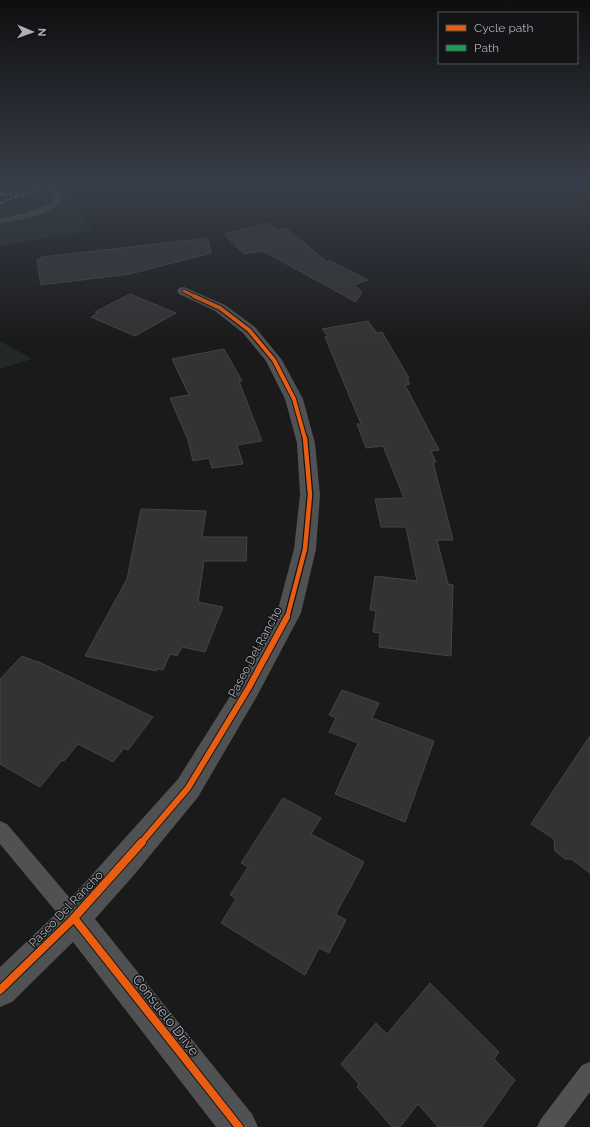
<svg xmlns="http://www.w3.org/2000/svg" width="590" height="1127" font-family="Raleway,sans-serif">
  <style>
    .green { fill: #232924 }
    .building { fill: #333334; stroke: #434446 }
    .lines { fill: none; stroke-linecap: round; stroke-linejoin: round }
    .lane { fill: #505153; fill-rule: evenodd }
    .street { fill: #505153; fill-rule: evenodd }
    .quiet { stroke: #1a9f57; stroke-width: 2.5; stroke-dasharray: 5 2.5; stroke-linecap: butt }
    .cycleway-far4-casing { stroke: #141416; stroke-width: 4.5 }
    .cycleway-far3-casing { stroke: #141416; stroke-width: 6 }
    .cycleway-far2-casing { stroke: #141416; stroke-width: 7 }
    .cycleway-far1-casing { stroke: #141416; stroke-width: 8 }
    .cycleway-casing { stroke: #141416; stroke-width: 10 }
    .cycleway-far4 { stroke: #e95d12; stroke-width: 3 }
    .cycleway-far3 { stroke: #e95d12; stroke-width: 4 }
    .cycleway-far2 { stroke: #e95d12; stroke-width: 4.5 }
    .cycleway-far1 { stroke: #e95d12; stroke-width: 6 }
    .cycleway { stroke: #e95d12; stroke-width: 8 }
    .labels { text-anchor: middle; stroke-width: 3; stroke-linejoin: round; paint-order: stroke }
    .street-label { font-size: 12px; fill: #adb0b9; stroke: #141416 }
    .near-street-label { font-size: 14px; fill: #adb0b9; stroke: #141416 }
  </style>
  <rect width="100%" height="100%" fill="#1a1a1a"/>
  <!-- green -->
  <g class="green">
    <path d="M 0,184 L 58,184 L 93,230 L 0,246 Z"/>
    <path d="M 0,341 L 32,359 L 0,369 Z"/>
  </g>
  <!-- building -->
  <g class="building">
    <path d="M 269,223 L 277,230 L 287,229 L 327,262 L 331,261 L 368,280 L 354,285 L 362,292 L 356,302 L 263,251 L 244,254 L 224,234 Z"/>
    <path d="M 208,238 L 211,253 L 130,274 L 41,285 L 37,260 L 41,259 L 41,257 Z"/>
    <path d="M 130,294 L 176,313 L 135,336 L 91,317 L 98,313 L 95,312 Z"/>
    <path d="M 368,321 L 377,333 L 382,332 L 409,378 L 407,378 L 410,384 L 405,385 L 439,450 L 431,451 L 436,462 L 433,462 L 453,540 L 437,540 L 448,584 L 453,585 L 451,656 L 379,647 L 380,633 L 373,632 L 376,611 L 370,610 L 375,576 L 417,581 L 406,527 L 381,527 L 375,499 L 404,498 L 383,446 L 366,448 L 357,424 L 361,424 L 325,337 L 328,336 L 322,329 Z"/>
    <path d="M 224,349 L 242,381 L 239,381 L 262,441 L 237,445 L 243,464 L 212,468 L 209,458 L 193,461 L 188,440 L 170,398 L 189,395 L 172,359 Z"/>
    <path d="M 141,509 L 206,511 L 202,537 L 247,537 L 246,561 L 204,561 L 198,602 L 223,607 L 205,652 L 182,647 L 177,656 L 170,654 L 163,670 L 157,669 L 156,671 L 85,656 L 127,579 Z"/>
    <path d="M 22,656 L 37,662 L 37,661 L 153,717 L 128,750 L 124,748 L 113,762 L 78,744 L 64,761 L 62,760 L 40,787 L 0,764 L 0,679 Z"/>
    <path d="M 342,690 L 379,703 L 372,718 L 434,741 L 405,822 L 335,794 L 358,743 L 329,732 L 336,718 L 329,715 Z"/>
    <path d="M 590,736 L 590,873 L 571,859 L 565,859 L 555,851 L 554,839 L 531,824 Z"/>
    <path d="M 283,798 L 321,818 L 311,834 L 364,862 L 336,914 L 346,920 L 329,953 L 319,948 L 305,975 L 221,923 L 236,899 L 230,895 L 248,867 L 241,863 Z"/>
    <path d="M 430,983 L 499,1052 L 494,1059 L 515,1080 L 482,1127 L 438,1127 L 418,1104 L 400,1127 L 392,1127 L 357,1087 L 359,1084 L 341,1064 L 376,1023 L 387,1034 Z"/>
  </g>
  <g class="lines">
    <!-- lane -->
    <g class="lane">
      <path d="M 47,184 L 55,184 L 62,200 C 49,217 20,220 0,223 L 0,219 L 29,212 L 51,203 L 54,200 Z"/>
      <path d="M 0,821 L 7,824 L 81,911 L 84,918 L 81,925 L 74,928 L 67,925 L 0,844 Z"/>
      <path d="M 590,1062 L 590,1092 L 564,1127 L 537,1127 L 541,1119 L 582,1065 Z"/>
    </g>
    <!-- street -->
    <path class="street" d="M 184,287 L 225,305 L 255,327 L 282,360 L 303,399 L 315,443 L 320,495 L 316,549 L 301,613 L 257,696 L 198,797 L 134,875 L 95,919 L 252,1114 L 258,1127 L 216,1127 L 73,942 L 12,1002 L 0,1007 L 0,967 L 63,907 L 178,779 L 239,682 L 277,613 L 294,549 L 300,495 L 297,443 L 285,399 L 266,361 L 243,333 L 215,311 L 179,294 L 177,291 L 179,288 Z"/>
    <!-- quiet -->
    <g class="quiet">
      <path d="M 0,195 L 18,194"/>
      <path d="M 0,195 L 10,184"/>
      <path d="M 0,203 L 50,184"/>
    </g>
    <!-- cycleway-far4 casing -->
    <g class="cycleway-far4-casing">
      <path id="cycleway-far4" d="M 184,291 L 196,297"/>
    </g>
    <!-- cycleway-far3 casing -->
    <g class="cycleway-far3-casing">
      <path id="cycleway-far3" d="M 194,296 L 220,308 L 249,330 L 274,360 L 294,399 L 305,439"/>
    </g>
    <!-- cycleway-far2 casing -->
    <g class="cycleway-far2-casing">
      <path id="cycleway-far2" d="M 287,618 L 305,549 L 310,495 L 305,438"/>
    </g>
    <!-- cycleway-far1 casing -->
    <g class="cycleway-far1-casing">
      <path id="cycleway-far1" d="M 141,843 L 188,788 L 248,689 L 287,617"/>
    </g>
    <!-- cycleway casing -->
    <g class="cycleway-casing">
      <g id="cycleway">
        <path d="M 74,918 L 239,1127"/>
        <path d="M 0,990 L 74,918 L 142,842"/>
      </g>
    </g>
    <!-- cycleway-far4 -->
    <use href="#cycleway-far4" class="cycleway-far4"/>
    <!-- cycleway-far3 -->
    <use href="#cycleway-far3" class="cycleway-far3"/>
    <!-- cycleway-far2 -->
    <use href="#cycleway-far2" class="cycleway-far2"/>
    <!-- cycleway-far1 -->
    <use href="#cycleway-far1" class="cycleway-far1"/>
    <!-- cycleway -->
    <use href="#cycleway" class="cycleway"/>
  </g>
  <!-- sky -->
  <linearGradient id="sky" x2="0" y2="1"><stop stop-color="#0e0e0e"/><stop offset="0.54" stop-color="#383e49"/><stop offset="1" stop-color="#383e49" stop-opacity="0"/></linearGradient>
  <rect width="590" height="341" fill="url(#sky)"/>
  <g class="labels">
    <!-- street labels -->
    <g class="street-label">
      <text transform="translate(255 652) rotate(-62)" y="4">Paseo Del Rancho</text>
      <text transform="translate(66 909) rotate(-46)" y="4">Paseo Del Rancho</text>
    </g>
    <!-- near-street labels -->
    <g class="near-street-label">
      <text transform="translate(166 1015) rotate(52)" y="5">Consuelo Drive</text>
    </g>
  </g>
  <!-- legend -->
  <rect x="438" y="12" width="140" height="52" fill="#141416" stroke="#515257"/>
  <rect x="446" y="25" width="20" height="6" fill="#e95d12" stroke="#515257"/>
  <text x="474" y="32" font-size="12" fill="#adb0b9">Cycle path</text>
  <rect x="446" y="45" width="20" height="6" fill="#1a9f57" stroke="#515257"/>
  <text x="474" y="52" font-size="12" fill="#adb0b9">Path</text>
  <!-- north arrow -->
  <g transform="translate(32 32) rotate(92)" stroke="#141416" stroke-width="3" paint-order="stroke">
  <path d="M0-3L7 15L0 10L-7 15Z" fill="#adb0b9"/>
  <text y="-6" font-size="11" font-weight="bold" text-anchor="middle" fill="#adb0b9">N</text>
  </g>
</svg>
